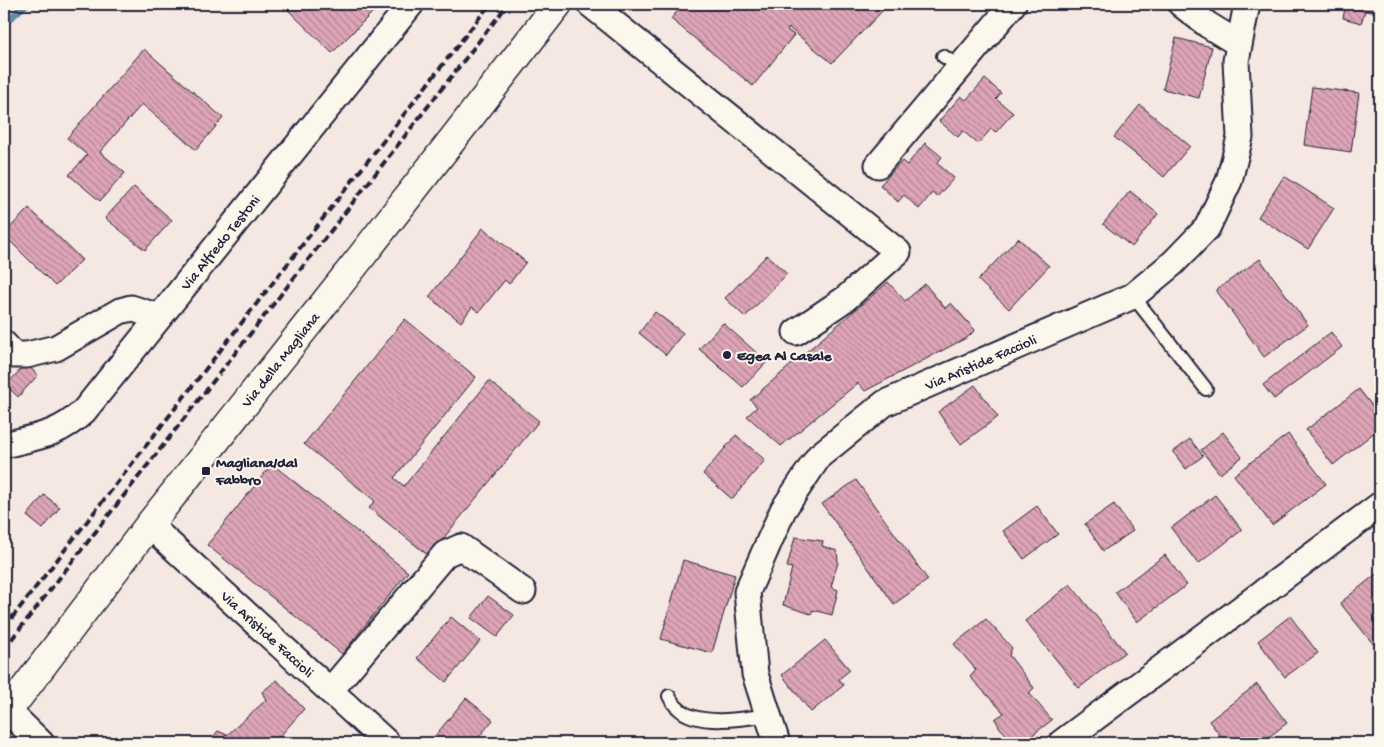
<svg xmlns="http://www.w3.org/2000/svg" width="1384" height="747" font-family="'Gochi Hand',sans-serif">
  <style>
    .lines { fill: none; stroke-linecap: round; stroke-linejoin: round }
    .stream { stroke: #648ca9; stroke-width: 7 }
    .building { fill: url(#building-back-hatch); stroke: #22223b }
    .service-casing { stroke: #22223b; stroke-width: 16 }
    .minor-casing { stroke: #22223b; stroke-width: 29 }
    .secondary-casing { stroke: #22223b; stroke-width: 31 }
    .service { stroke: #fbf7ec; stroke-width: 12 }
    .minor { stroke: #fbf7ec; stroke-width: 25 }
    .secondary { stroke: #fbf7ec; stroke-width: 28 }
    .rail { stroke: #22223b; stroke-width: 4; stroke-dasharray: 8 4; stroke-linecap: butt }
    .poi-dot { fill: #22223b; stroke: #fbf7ec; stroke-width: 2 }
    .labels { text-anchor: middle; stroke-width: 4; stroke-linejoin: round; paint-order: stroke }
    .street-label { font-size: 15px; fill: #22223b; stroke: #fbf7ec }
    .poi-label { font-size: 15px; font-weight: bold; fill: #22223b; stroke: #fbf7ec; text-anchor: start }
  </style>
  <defs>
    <pattern id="building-back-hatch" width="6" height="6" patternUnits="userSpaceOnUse" patternTransform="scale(1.25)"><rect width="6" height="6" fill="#dea5b7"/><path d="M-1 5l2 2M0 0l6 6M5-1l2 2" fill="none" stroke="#b48696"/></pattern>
  </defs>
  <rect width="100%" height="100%" fill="#f5e7e1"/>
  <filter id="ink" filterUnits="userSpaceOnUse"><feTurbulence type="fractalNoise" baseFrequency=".02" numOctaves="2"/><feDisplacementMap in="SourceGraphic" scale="10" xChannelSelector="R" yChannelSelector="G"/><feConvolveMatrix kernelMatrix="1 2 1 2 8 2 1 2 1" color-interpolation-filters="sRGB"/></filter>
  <g filter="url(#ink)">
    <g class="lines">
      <!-- stream -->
      <path class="stream" d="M 4,24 L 26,4"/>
    </g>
    <!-- building -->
    <g class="building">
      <path d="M 282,4 L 381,4 L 332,53 Z"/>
      <path d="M 683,4 L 889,4 L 832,63 L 789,28 L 787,30 L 794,35 L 753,86 L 671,19 Z"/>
      <path d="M 1346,4 L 1380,4 L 1380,13 L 1365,11 L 1361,23 L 1343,18 Z"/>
      <path d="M 1176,38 L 1212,47 L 1199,98 L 1163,89 Z"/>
      <path d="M 144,49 L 223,118 L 196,150 L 142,104 L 100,152 L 125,173 L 100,201 L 69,175 L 87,155 L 67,138 Z"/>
      <path d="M 985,79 L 1001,93 L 996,99 L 1013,113 L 996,132 L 991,129 L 978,144 L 963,131 L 958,137 L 939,121 L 961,96 L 966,100 Z"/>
      <path d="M 1312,87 L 1359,93 L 1351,152 L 1304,145 Z"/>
      <path d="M 1140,105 L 1190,146 L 1164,177 L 1114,137 Z"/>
      <path d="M 925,143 L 942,157 L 937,163 L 954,178 L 937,197 L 932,193 L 919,209 L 904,195 L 898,202 L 880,185 L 902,161 L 907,165 Z"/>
      <path d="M 1284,176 L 1334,208 L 1308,249 L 1258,217 Z"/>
      <path d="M 134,187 L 172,220 L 145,250 L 105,218 Z"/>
      <path d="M 1130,191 L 1158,214 L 1132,247 L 1103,224 Z"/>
      <path d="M 29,208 L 82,260 L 55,286 L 4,235 L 4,234 Z"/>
      <path d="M 483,228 L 526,262 L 509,284 L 505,280 L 479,312 L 472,307 L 461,322 L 429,297 Z"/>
      <path d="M 1018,238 L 1049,266 L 1009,309 L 978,280 Z"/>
      <path d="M 767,255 L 787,274 L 745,317 L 725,298 Z"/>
      <path d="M 1260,259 L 1308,325 L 1264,357 L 1216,290 Z"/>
      <path d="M 888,282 L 905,301 L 925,284 L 945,308 L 951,303 L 975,330 L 968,337 L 865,391 L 858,383 L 781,446 L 747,416 L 757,407 L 750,400 Z"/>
      <path d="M 655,312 L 683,333 L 666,355 L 639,333 Z"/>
      <path d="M 405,319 L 476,377 L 394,478 L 404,486 L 489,381 L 539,421 L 429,556 L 369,508 L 375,501 L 304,444 Z"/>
      <path d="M 723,323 L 767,362 L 743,387 L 699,349 Z"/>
      <path d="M 1331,332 L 1342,347 L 1274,399 L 1263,385 Z"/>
      <path d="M 26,364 L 38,375 L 18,397 L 6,385 Z"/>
      <path d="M 975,385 L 998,417 L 961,444 L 938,412 Z"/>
      <path d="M 1359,389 L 1380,416 L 1380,428 L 1333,465 L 1306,430 Z"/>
      <path d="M 1223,432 L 1242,457 L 1220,474 L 1201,450 Z"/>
      <path d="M 1288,434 L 1326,484 L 1272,525 L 1234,475 Z"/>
      <path d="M 736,435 L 765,460 L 732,499 L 703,474 Z"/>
      <path d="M 1190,439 L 1203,456 L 1186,469 L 1173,452 Z"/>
      <path d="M 272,464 L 408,572 L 342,654 L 207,545 Z"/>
      <path d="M 856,480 L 928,580 L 894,604 L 822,504 Z"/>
      <path d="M 44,495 L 60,507 L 43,529 L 27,516 Z"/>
      <path d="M 1215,495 L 1242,530 L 1198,564 L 1171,528 Z"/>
      <path d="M 1114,504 L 1133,531 L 1103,551 L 1085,524 Z"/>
      <path d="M 1037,506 L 1058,534 L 1024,559 L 1003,531 Z"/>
      <path d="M 795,537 L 823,541 L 822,546 L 837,551 L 838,562 L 831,587 L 838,590 L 832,615 L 813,610 L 811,614 L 783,605 L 792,568 L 787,567 Z"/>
      <path d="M 1165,555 L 1187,585 L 1137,622 L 1115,592 Z"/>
      <path d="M 683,560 L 735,575 L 712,653 L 661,639 Z"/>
      <path d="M 1380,571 L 1380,640 L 1374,645 L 1340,603 Z"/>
      <path d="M 1070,584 L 1125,652 L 1079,688 L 1025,621 Z"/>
      <path d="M 488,596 L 514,615 L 497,637 L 471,618 Z"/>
      <path d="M 1290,616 L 1318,653 L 1285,677 L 1258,641 Z"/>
      <path d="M 451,617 L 480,641 L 446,682 L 417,658 Z"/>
      <path d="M 986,619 L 1012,648 L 1009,655 L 1034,688 L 1029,693 L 1052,720 L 1022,743 L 1014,743 L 1000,728 L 995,719 L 1004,713 L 970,677 L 976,670 L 954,644 Z"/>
      <path d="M 825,640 L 850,670 L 839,679 L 844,685 L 811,712 L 782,675 Z"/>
      <path d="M 277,680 L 304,709 L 274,743 L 208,743 L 218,731 L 227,735 L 266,700 L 262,692 Z"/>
      <path d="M 1257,684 L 1287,723 L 1261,743 L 1226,743 L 1209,721 Z"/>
      <path d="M 466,698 L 493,720 L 474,743 L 442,743 L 434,737 Z"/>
    </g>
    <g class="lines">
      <!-- service casing -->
      <g class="service-casing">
        <g id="service">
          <path d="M 943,56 L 960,67"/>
          <path d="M 1133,296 L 1206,389"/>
          <path d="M 669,696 C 671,700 674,705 678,708 C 696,727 744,719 768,715"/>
        </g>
      </g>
      <!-- minor casing -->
      <g class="minor-casing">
        <g id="minor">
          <path d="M 590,4 L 898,252 L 845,299 L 796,332"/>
          <path d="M 1181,4 L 1208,25 L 1239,44"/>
          <path d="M 878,165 L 1013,4"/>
          <path d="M 4,344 L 14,355 L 27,355 L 56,348 L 120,311 L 131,308 L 159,317"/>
          <path id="s1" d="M 4,445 C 36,437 59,435 84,411 L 411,4"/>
          <path id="s2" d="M 149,525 L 387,743"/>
          <path d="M 330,691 L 445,554 L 461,547 L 523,591"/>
          <path d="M 8,711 L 41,743"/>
          <path id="s3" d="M 777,743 L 755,674 L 747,592 L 783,510 L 819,456 L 885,403 L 1133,296 L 1173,263 L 1207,228 L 1229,181 L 1240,137 L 1236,61 L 1247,4"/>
          <path d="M 1061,743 L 1380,505"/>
        </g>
      </g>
      <!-- secondary casing -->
      <g class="secondary-casing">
        <g id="secondary">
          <path id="s4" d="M 4,716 L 149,525 L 361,257 L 558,4"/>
        </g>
      </g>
      <!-- service -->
      <use href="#service" class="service"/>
      <!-- minor -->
      <use href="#minor" class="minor"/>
      <!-- secondary -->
      <use href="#secondary" class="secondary"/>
      <!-- rail -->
      <g class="rail">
        <path d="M 4,628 L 490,4"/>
        <path d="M 4,649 L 508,4"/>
      </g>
    </g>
  </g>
  <!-- markers -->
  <g class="poi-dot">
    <circle cx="727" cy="355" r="5"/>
    <rect x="201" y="466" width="10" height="10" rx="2.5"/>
  </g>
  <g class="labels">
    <!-- street labels -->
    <g class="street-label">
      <text dy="5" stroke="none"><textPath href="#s1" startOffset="305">Via Alfredo Testoni</textPath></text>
      <text dy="5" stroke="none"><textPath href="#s4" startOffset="451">Via della Magliana</textPath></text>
      <text dy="5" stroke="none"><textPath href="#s3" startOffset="498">Via Aristide Faccioli</textPath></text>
      <text dy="5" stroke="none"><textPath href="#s2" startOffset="161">Via Aristide Faccioli</textPath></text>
    </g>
    <!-- poi labels -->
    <g class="poi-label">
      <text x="737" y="360">Egea Al Casale</text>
      <text x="216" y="467">Magliana/dal<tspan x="216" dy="17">Fabbro</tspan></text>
    </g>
  </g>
  <!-- margin -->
  <rect width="1384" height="747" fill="none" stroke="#fbf7ec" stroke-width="20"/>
  <rect x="10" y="10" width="1364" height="727" fill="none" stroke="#22223b" stroke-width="2" filter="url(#ink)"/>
</svg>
